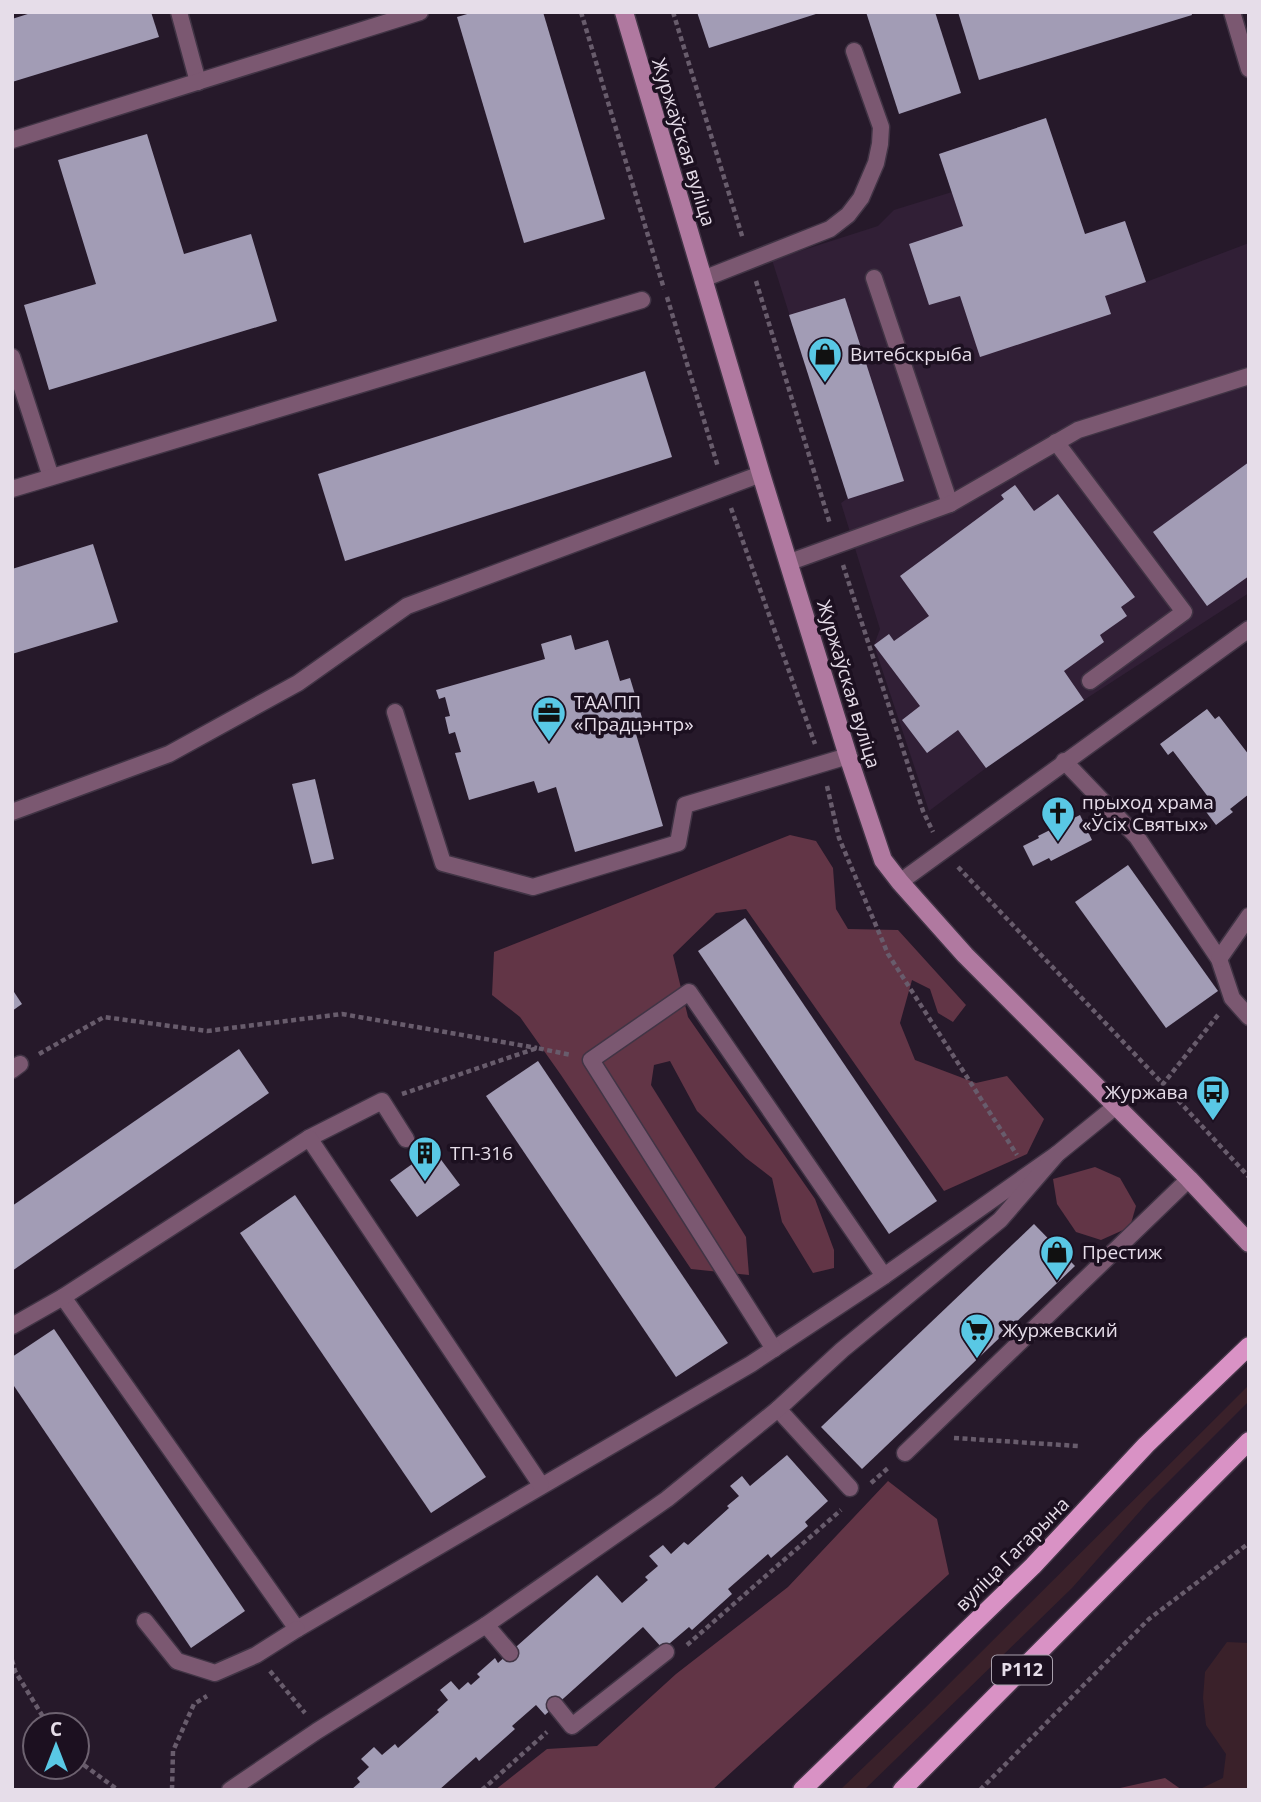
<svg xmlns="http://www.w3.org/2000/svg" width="1261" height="1802" font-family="'Open Sans',sans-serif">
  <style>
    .built { fill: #311f36 }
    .green { fill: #3a212a }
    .forest { fill: #623546 }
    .building { fill: #a29cb5 }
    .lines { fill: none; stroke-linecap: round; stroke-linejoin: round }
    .lane-casing { stroke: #413445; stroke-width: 19 }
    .secondary-casing { stroke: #413445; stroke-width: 21 }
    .primary-casing { stroke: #413445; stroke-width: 21 }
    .path { stroke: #685c6c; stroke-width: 4.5; stroke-dasharray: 5 3.5; stroke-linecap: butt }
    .lane { stroke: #7b5871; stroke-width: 16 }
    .secondary { stroke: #b079a0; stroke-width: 18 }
    .primary { stroke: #d992c5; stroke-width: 18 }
    .labels { text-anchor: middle; stroke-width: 7; stroke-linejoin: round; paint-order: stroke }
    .shield { fill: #1c1020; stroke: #a9a0ad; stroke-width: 2 }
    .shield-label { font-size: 18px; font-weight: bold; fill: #e6dde9 }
    .street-label { font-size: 19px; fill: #e6dde9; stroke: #1c1020 }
    .poi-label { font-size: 19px; fill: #e6dde9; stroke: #1c1020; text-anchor: start }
  </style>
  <rect width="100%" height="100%" fill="#26192a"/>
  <!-- built -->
  <path class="built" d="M 1046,118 L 1085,234 L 1125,221 L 1146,282 L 1249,243 L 1249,593 L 1084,700 L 986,768 L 929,811 L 874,645 L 880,629 L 841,503 L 848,498 L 772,260 L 878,226 L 894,210 L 952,192 L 939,154 Z"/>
  <!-- green -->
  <g class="green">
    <path d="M 1249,1385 L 1249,1401 L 1149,1501 L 1072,1588 L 864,1790 L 840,1790 L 925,1708 Z"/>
    <path d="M 1227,1642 L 1249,1643 L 1249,1790 L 1198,1790 L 1223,1778 L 1226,1754 L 1206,1725 L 1203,1698 L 1205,1672 Z"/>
  </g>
  <!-- forest -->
  <g class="forest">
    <path d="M 790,835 L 816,841 L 833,868 L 836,909 L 848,929 L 898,930 L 966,1005 L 953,1022 L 938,1013 L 930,989 L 912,980 L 900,1023 L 915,1060 L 976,1083 L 1007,1076 L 1044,1119 L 1027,1154 L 944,1191 L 746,909 L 716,913 L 673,955 L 688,1017 L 815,1199 L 834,1250 L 834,1268 L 813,1273 L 782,1222 L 772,1178 L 746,1158 L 697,1111 L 670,1061 L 654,1065 L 651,1085 L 746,1237 L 749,1275 L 691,1269 L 561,1075 L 520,1017 L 492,995 L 494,952 Z"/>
    <path d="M 1095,1167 L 1120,1178 L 1136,1206 L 1130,1227 L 1101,1240 L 1076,1232 L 1057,1204 L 1053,1179 Z"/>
    <path d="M 888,1481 L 937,1519 L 949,1574 L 712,1790 L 495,1790 L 547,1749 L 597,1746 L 676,1674 L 788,1587 Z"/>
    <path d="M 1165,1778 L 1182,1790 L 1111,1790 Z"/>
  </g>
  <!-- building -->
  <g class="building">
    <path d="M 34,12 L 151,12 L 159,37 L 12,82 L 12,19 Z"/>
    <path d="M 474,12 L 543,12 L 605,219 L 524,243 L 457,17 Z"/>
    <path d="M 697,12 L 819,12 L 819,13 L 709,48 Z"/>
    <path d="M 866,12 L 935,12 L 961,93 L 899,114 Z"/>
    <path d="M 958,12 L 1191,12 L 1192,15 L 979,80 Z"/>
    <path d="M 1046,118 L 1085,234 L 1125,221 L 1146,282 L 1105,296 L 1111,314 L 980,357 L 960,296 L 929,305 L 909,244 L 963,226 L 939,154 Z"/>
    <path d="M 147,134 L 184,254 L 251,234 L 277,321 L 49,390 L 24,305 L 96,284 L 58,160 Z"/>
    <path d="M 845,298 L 904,481 L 848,499 L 789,315 Z"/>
    <path d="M 645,371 L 672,457 L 345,561 L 318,474 Z"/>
    <path d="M 1249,462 L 1249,576 L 1207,606 L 1153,532 Z"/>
    <path d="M 1015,485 L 1034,511 L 1058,494 L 1135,597 L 1121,607 L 1127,616 L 1100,635 L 1104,642 L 1064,671 L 1084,700 L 986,768 L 958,730 L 927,753 L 902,720 L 920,706 L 874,645 L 889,634 L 894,641 L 929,616 L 900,576 L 1004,499 L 1001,495 Z"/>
    <path d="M 93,544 L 118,622 L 12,654 L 12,569 Z"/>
    <path d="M 571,635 L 575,650 L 608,640 L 620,681 L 630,678 L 646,731 L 636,734 L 663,826 L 575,852 L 556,787 L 538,793 L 534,781 L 469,800 L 455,753 L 461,752 L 455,732 L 449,734 L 445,717 L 450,716 L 445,697 L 439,699 L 436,690 L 545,659 L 541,644 Z"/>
    <path d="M 1207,709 L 1215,719 L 1219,716 L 1249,755 L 1249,794 L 1230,809 L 1233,812 L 1216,825 L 1204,809 L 1212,802 L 1173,751 L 1168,755 L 1160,744 Z"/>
    <path d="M 315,779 L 334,859 L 312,864 L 292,784 Z"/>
    <path d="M 1080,815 L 1092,840 L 1051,861 L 1049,858 L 1033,866 L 1023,846 L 1039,838 L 1038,836 Z"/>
    <path d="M 1128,865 L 1218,991 L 1166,1028 L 1075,902 Z"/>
    <path d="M 745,918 L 937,1201 L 889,1234 L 698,951 Z"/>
    <path d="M 12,989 L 22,1004 L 12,1011 Z"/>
    <path d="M 239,1049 L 269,1093 L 12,1271 L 12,1206 Z"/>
    <path d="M 538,1061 L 728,1343 L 676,1377 L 486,1096 Z"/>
    <path d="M 433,1149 L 460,1185 L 417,1217 L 390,1180 Z"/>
    <path d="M 295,1195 L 486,1477 L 431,1513 L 240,1233 Z"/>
    <path d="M 1034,1224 L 1075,1266 L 862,1469 L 821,1427 Z"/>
    <path d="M 54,1329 L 245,1611 L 191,1648 L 12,1383 L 12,1357 Z"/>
    <path d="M 787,1455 L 828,1501 L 805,1522 L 808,1526 L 771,1558 L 768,1554 L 728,1589 L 732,1594 L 692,1630 L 689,1627 L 663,1649 L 643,1627 L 545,1715 L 536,1705 L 512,1726 L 515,1729 L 479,1761 L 476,1757 L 439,1790 L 351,1790 L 360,1782 L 357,1778 L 369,1767 L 361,1759 L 374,1747 L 382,1755 L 395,1744 L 398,1748 L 439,1712 L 437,1710 L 448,1700 L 440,1690 L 451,1681 L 459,1690 L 468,1682 L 471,1685 L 480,1677 L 477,1674 L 495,1658 L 498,1663 L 597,1575 L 622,1603 L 648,1580 L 645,1577 L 658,1566 L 649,1556 L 663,1545 L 671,1554 L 684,1542 L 688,1545 L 729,1508 L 727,1506 L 739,1496 L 730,1486 L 742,1476 L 750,1486 Z"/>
  </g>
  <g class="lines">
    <!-- lane casing -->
    <g class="lane-casing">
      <g id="lane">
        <path d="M 179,12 L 198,82"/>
        <path d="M 1232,12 L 1249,69"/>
        <path d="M 12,140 L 420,12"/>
        <path d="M 874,278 L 950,504"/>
        <path d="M 703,279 L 830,229 L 848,215 L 861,198 L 876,163 L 880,144 L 881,127 L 854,51"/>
        <path d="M 12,357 L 51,477"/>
        <path d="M 1056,442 L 1184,612 L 1090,681"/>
        <path d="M 12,489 L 642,300"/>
        <path d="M 790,562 L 950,504 L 1078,430 L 1249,376"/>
        <path d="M 395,712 L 443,863 L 533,887 L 678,843 L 685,805 L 848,756"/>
        <path d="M 1064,761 L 1137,837 L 1219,959 L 1232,998 L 1249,1017"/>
        <path d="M 12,812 L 169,754 L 298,683 L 407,606 L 761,474"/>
        <path d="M 900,882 L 1249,629"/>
        <path d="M 1219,959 L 1249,916"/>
        <path d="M 12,1070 L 20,1064"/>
        <path d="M 309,1138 L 382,1101 L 406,1139"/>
        <path d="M 63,1297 L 297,1629 L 751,1364 L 884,1276 L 1057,1154"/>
        <path d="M 12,1326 L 63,1297 L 309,1138 L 541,1485"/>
        <path d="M 774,1349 L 591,1060 L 689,992 L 884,1276"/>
        <path d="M 778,1409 L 850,1488"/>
        <path d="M 905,1453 L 1189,1179"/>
        <path d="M 145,1621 L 177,1661 L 215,1673 L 256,1655 L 297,1629"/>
        <path d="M 486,1625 L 510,1653"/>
        <path d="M 555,1705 L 572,1726 L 666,1652"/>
        <path d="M 230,1790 L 317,1731 L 486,1625 L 667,1499 L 778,1409 L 842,1350 L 1000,1220 L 1057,1154 L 1116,1106"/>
      </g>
    </g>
    <!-- secondary casing -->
    <g class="secondary-casing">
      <path id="secondary" d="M 624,12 L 761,474 L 848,756 L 883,860 L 900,882 L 965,955 L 1189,1179 L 1249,1243"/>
    </g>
    <!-- primary casing -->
    <g class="primary-casing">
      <g id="primary">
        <path d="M 802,1790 L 1033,1566 L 1146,1445 L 1249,1346"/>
        <path d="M 902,1790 L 1249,1441"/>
      </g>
    </g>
    <!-- path -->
    <g class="path">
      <path d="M 581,12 L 664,289"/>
      <path d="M 673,12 L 743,239"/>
      <path d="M 756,281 L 830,524"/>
      <path d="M 667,297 L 718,467"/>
      <path d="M 731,508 L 815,744"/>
      <path d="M 843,565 L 923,811 L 933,832"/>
      <path d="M 827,786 L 839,838 L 888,954 L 1017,1155"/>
      <path d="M 958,867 L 1163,1084"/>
      <path d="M 1218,1015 L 1163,1084 L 1249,1177"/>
      <path d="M 39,1054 L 104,1017 L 207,1031 L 342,1014 L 537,1048"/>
      <path d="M 402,1094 L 537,1048 L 571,1055"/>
      <path d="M 954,1438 L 1078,1446"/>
      <path d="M 871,1483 L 888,1468"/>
      <path d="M 687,1645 L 841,1510"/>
      <path d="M 12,1660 L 15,1671 L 48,1725"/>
      <path d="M 270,1671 L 305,1713"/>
      <path d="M 77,1760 L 118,1790"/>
      <path d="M 172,1790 L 173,1751 L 194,1704 L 207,1696"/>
      <path d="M 482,1790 L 547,1732"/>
      <path d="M 980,1790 L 1149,1619 L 1249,1543"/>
    </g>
    <!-- lane -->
    <use href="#lane" class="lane"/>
    <!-- secondary -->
    <use href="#secondary" class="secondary"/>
    <!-- primary -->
    <use href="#primary" class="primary"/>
  </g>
  <!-- icons -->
  <defs>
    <g id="shop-pin" transform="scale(1.75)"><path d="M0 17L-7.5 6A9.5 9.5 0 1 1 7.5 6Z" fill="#59c8e5" stroke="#1c1020"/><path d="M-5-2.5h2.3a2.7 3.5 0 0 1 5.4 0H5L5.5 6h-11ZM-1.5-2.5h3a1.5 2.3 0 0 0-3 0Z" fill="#111"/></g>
    <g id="office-pin" transform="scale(1.75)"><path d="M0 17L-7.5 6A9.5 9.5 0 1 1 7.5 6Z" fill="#59c8e5" stroke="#1c1020"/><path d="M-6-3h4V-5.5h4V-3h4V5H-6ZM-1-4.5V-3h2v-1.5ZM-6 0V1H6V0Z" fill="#111"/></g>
    <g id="church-pin" transform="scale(1.75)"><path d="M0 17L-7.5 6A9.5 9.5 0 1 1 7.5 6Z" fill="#59c8e5" stroke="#1c1020"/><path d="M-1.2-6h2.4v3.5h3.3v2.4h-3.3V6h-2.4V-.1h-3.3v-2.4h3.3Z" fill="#111"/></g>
    <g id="bus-pin" transform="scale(1.75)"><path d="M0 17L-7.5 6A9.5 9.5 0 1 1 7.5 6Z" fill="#59c8e5" stroke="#1c1020"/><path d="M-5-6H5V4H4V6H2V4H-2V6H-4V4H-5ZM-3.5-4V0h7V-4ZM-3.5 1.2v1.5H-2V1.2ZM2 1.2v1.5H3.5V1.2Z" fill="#111"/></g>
    <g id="building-pin" transform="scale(1.75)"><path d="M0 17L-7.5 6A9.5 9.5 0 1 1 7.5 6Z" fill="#59c8e5" stroke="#1c1020"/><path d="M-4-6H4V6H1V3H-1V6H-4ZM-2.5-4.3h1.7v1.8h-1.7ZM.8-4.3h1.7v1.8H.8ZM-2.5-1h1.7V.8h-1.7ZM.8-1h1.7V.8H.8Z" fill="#111"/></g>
    <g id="supermarket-pin" transform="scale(1.75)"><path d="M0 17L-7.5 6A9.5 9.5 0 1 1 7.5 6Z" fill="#59c8e5" stroke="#1c1020"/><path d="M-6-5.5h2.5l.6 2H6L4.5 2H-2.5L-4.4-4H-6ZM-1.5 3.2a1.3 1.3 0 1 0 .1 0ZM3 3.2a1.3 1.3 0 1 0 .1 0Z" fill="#111"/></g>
  </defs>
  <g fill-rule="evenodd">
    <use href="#shop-pin" x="825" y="354"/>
    <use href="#office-pin" x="549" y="713"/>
    <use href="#church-pin" x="1058" y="813"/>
    <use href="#bus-pin" x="1213" y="1092"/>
    <use href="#building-pin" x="425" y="1153"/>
    <use href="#shop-pin" x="1057" y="1252"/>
    <use href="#supermarket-pin" x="977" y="1330"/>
  </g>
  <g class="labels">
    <!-- shield labels -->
    <rect class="shield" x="992" y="1655.5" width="60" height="29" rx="5"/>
    <g class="shield-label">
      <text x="1022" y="1676">Р112</text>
    </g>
    <!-- street labels -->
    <g class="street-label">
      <text transform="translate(684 142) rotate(73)" y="7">Журжаўская вуліца</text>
      <text transform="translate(849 684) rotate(73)" y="7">Журжаўская вуліца</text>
      <text transform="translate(1012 1554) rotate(-45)" y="7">вуліца Гагарына</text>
    </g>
    <!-- poi labels -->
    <g class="poi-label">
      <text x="850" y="361">Витебскрыба</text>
      <text x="574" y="709">ТАА ПП<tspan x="574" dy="22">«Прадцэнтр»</tspan></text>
      <text x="1082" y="809">прыход храма<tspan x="1082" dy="22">«Ўсіх Святых»</tspan></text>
      <text x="1188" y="1099" text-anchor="end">Журжава</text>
      <text x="450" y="1160">ТП-316</text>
      <text x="1082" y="1259">Престиж</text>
      <text x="1002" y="1337">Журжевский</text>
    </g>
  </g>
  <!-- border -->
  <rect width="1261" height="1802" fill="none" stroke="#e6dde9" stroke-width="28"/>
  <!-- north arrow -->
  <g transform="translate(56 1746)"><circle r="33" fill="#1c1020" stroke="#6d6270" stroke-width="2"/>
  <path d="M0-5L12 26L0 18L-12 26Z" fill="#59c8e5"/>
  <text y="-10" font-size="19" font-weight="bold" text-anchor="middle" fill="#e6dde9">С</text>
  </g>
</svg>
